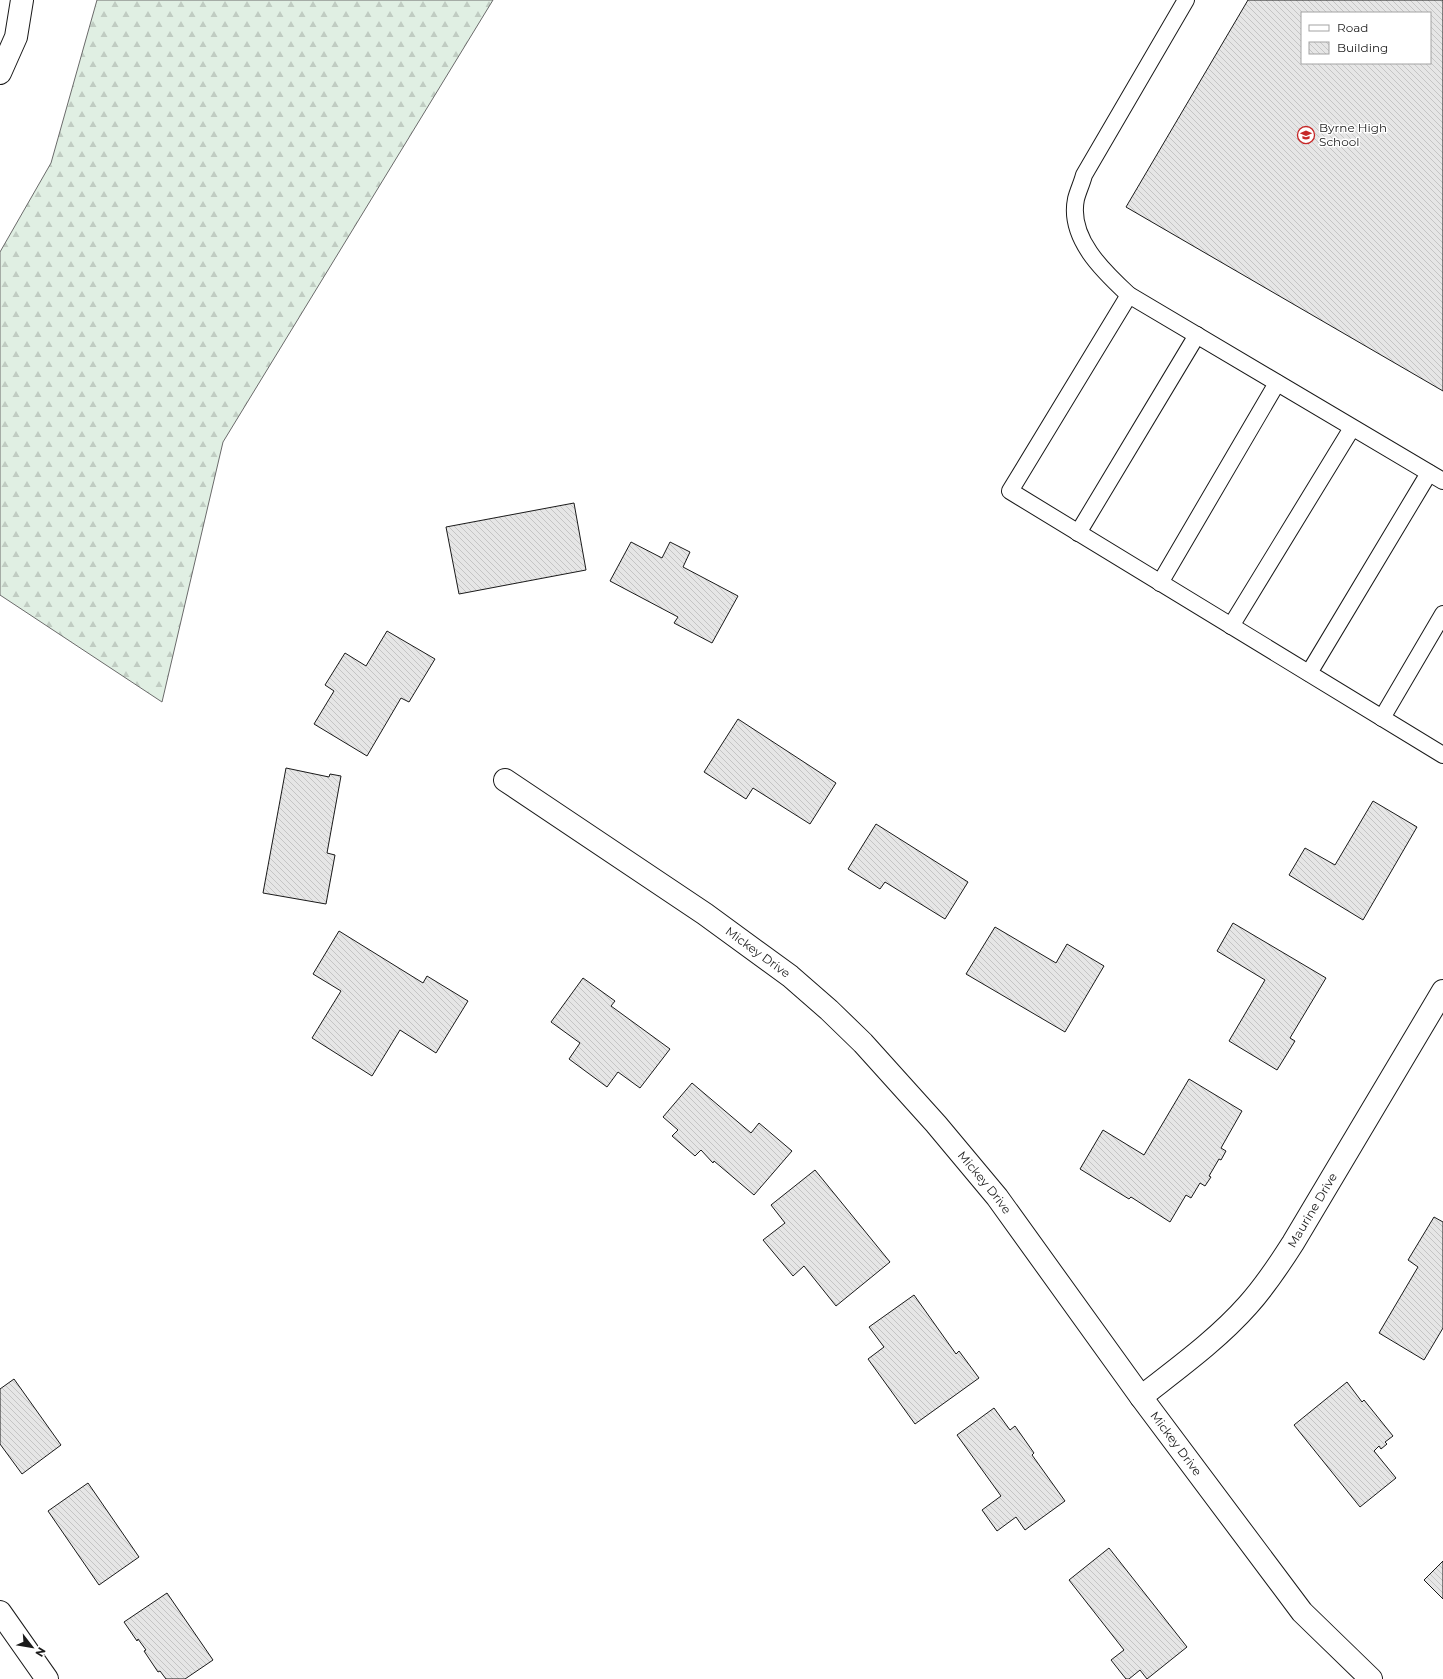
<svg xmlns="http://www.w3.org/2000/svg" width="1443" height="1679" font-family="Montserrat,sans-serif">
  <style>
    .forest { fill: url(#forest-firs); stroke: #6a6a6a }
    .building { fill: url(#building-back-hatch); stroke: #1a1a1a; fill-rule: evenodd }
    .lines { fill: none; stroke-linecap: round; stroke-linejoin: round }
    .lane-casing { stroke: #1a1a1a; stroke-width: 18 }
    .street-casing { stroke: #1a1a1a; stroke-width: 24 }
    .lane { stroke: #fff; stroke-width: 16 }
    .street { stroke: #fff; stroke-width: 22 }
    .labels { text-anchor: middle; stroke-width: 3; stroke-linejoin: round; paint-order: stroke }
    .poi-label { font-size: 12px; fill: #1a1a1a; stroke: #fff; text-anchor: start }
    .street-label { font-size: 12px; fill: #1a1a1a; stroke: #fff }
  </style>
  <defs>
    <pattern id="forest-firs" width="22" height="20" patternUnits="userSpaceOnUse"><rect width="22" height="20" fill="#e0efe3"/><path d="M5 1l3.5 6h-7zM16 11l3.5 6h-7z" fill="#c0ccc2"/></pattern>
    <pattern id="building-back-hatch" width="6" height="6" patternUnits="userSpaceOnUse"><rect width="6" height="6" fill="#e6e6e6"/><path d="M-1 5l2 2M0 0l6 6M5-1l2 2" fill="none" stroke="#c5c5c5"/></pattern>
  </defs>
  <rect width="100%" height="100%" fill="#fff"/>
  <!-- forest -->
  <path class="forest" d="M 97,0 L 493,0 L 223,442 L 162,702 L 0,595 L 0,252 L 51,163 Z"/>
  <!-- building -->
  <g class="building">
    <path d="M 1248,0 L 1443,0 L 1443,391 L 1126,207 ZM 1302,13 L 1430,13 L 1430,63 L 1302,63 Z"/>
    <path d="M 574,503 L 586,570 L 459,594 L 446,527 Z"/>
    <path d="M 631,542 L 662,558 L 670,542 L 690,552 L 683,567 L 738,596 L 712,643 L 674,623 L 678,617 L 610,581 Z"/>
    <path d="M 387,631 L 435,659 L 409,702 L 401,698 L 367,756 L 314,724 L 334,691 L 325,685 L 345,653 L 366,666 Z"/>
    <path d="M 738,719 L 836,783 L 810,824 L 753,788 L 746,799 L 704,772 Z"/>
    <path d="M 286,768 L 329,777 L 330,774 L 341,776 L 327,853 L 335,855 L 326,904 L 263,893 Z"/>
    <path d="M 1373,801 L 1417,827 L 1363,920 L 1289,875 L 1305,848 L 1335,865 Z"/>
    <path d="M 876,824 L 968,882 L 945,919 L 885,882 L 880,889 L 848,869 Z"/>
    <path d="M 1233,923 L 1326,978 L 1290,1038 L 1295,1041 L 1277,1070 L 1229,1041 L 1265,980 L 1217,951 Z"/>
    <path d="M 995,927 L 1056,963 L 1067,944 L 1104,966 L 1065,1032 L 966,974 Z"/>
    <path d="M 339,931 L 423,983 L 427,976 L 468,1001 L 436,1053 L 400,1030 L 372,1076 L 312,1038 L 341,991 L 313,974 Z"/>
    <path d="M 583,978 L 615,1001 L 611,1006 L 670,1049 L 640,1088 L 618,1072 L 607,1087 L 569,1059 L 580,1043 L 551,1022 Z"/>
    <path d="M 1189,1079 L 1242,1111 L 1221,1148 L 1226,1151 L 1221,1160 L 1219,1159 L 1209,1176 L 1211,1177 L 1205,1186 L 1200,1183 L 1191,1198 L 1186,1195 L 1170,1222 L 1131,1197 L 1129,1199 L 1080,1169 L 1103,1130 L 1144,1155 Z"/>
    <path d="M 692,1083 L 751,1133 L 759,1123 L 792,1151 L 754,1195 L 714,1161 L 713,1163 L 701,1150 L 695,1156 L 672,1136 L 678,1130 L 663,1117 Z"/>
    <path d="M 815,1170 L 890,1262 L 836,1306 L 804,1266 L 793,1276 L 763,1240 L 785,1223 L 771,1205 Z"/>
    <path d="M 1434,1217 L 1443,1222 L 1443,1328 L 1424,1360 L 1379,1333 L 1418,1267 L 1408,1260 Z"/>
    <path d="M 914,1295 L 956,1354 L 959,1351 L 979,1378 L 915,1424 L 868,1359 L 884,1347 L 869,1327 Z"/>
    <path d="M 14,1379 L 61,1445 L 22,1474 L 0,1444 L 0,1389 Z"/>
    <path d="M 1347,1382 L 1362,1402 L 1364,1400 L 1393,1436 L 1385,1442 L 1387,1444 L 1381,1449 L 1379,1446 L 1374,1451 L 1396,1478 L 1360,1507 L 1294,1425 Z"/>
    <path d="M 994,1408 L 1010,1430 L 1015,1426 L 1034,1453 L 1032,1455 L 1065,1501 L 1025,1530 L 1016,1517 L 997,1531 L 982,1510 L 1001,1496 L 957,1435 Z"/>
    <path d="M 88,1483 L 139,1557 L 99,1585 L 48,1511 Z"/>
    <path d="M 1109,1548 L 1187,1647 L 1147,1679 L 1140,1670 L 1129,1679 L 1126,1679 L 1111,1660 L 1124,1650 L 1069,1580 Z"/>
    <path d="M 1443,1561 L 1443,1599 L 1424,1580 Z"/>
    <path d="M 167,1593 L 213,1660 L 185,1679 L 166,1679 L 160,1671 L 158,1672 L 144,1651 L 146,1650 L 138,1639 L 137,1641 L 124,1622 Z"/>
  </g>
  <g class="lines">
    <!-- lane casing -->
    <g class="lane-casing">
      <g id="lane">
        <path d="M 1186,0 L 1084,175 C 1082,183 1078,191 1076,199 C 1068,238 1103,271 1129,295 L 1443,481"/>
        <path d="M 1129,295 L 1010,491 L 1443,755"/>
        <path d="M 1078,533 L 1197,335"/>
        <path d="M 1160,583 L 1277,383"/>
        <path d="M 1231,626 L 1352,428"/>
        <path d="M 1309,673 L 1429,473"/>
        <path d="M 1382,718 L 1443,614"/>
      </g>
    </g>
    <!-- street casing -->
    <g class="street-casing">
      <g id="street">
        <path d="M 0,73 L 16,37 L 22,0"/>
        <path id="s1" d="M 505,780 L 705,914 L 790,976 L 829,1010 L 863,1043 L 936,1124 L 997,1197 L 1141,1397 L 1302,1612 L 1371,1679"/>
        <path id="s2" d="M 1141,1397 C 1178,1368 1217,1340 1248,1305 C 1265,1286 1279,1265 1293,1243 L 1443,991"/>
        <path d="M 0,1612 L 47,1679"/>
      </g>
    </g>
    <!-- lane -->
    <use href="#lane" class="lane"/>
    <!-- street -->
    <use href="#street" class="street"/>
  </g>
  <!-- icons -->
  <defs>
    <g id="school-ring" transform="scale(0.9)"><circle r="9.5" fill="#fff" stroke="#c62828" stroke-width="1.5"/><path d="M0-5L7-2L0 1L-7-2ZM-4 1L0 2.5L4 1V4Q0 6-4 4Z" fill="#c62828"/></g>
  </defs>
  <g fill-rule="evenodd">
    <use href="#school-ring" x="1306" y="135"/>
  </g>
  <g class="labels">
    <!-- poi labels -->
    <g class="poi-label">
      <text x="1319" y="132">Byrne High<tspan x="1319" dy="14">School</tspan></text>
    </g>
    <!-- street labels -->
    <g class="street-label">
      <text dy="4" stroke="none"><textPath href="#s1" startOffset="306">Mickey Drive</textPath></text>
      <text dy="4" stroke="none"><textPath href="#s1" startOffset="630">Mickey Drive</textPath></text>
      <text dy="4" stroke="none"><textPath href="#s2" startOffset="256">Maurine Drive</textPath></text>
      <text dy="4" stroke="none"><textPath href="#s1" startOffset="954">Mickey Drive</textPath></text>
    </g>
  </g>
  <!-- legend -->
  <rect x="1301" y="12" width="130" height="52" fill="#ffffff" stroke="#a3a3a3"/>
  <rect x="1309" y="25" width="20" height="6" fill="#ffffff" stroke="#a3a3a3"/>
  <text x="1337" y="32" font-size="12" fill="#1a1a1a">Road</text>
  <rect x="1309" y="42" width="20" height="12" fill="url(#building-back-hatch)" stroke="#a3a3a3"/>
  <text x="1337" y="52" font-size="12" fill="#1a1a1a">Building</text>
  <!-- north arrow -->
  <g transform="translate(32 1647) rotate(121)" stroke="#ffffff" stroke-width="3" paint-order="stroke">
  <path d="M0-3L7 15L0 10L-7 15Z" fill="#1a1a1a"/>
  <text y="-6" font-size="11" font-weight="bold" text-anchor="middle" fill="#1a1a1a">N</text>
  </g>
</svg>
